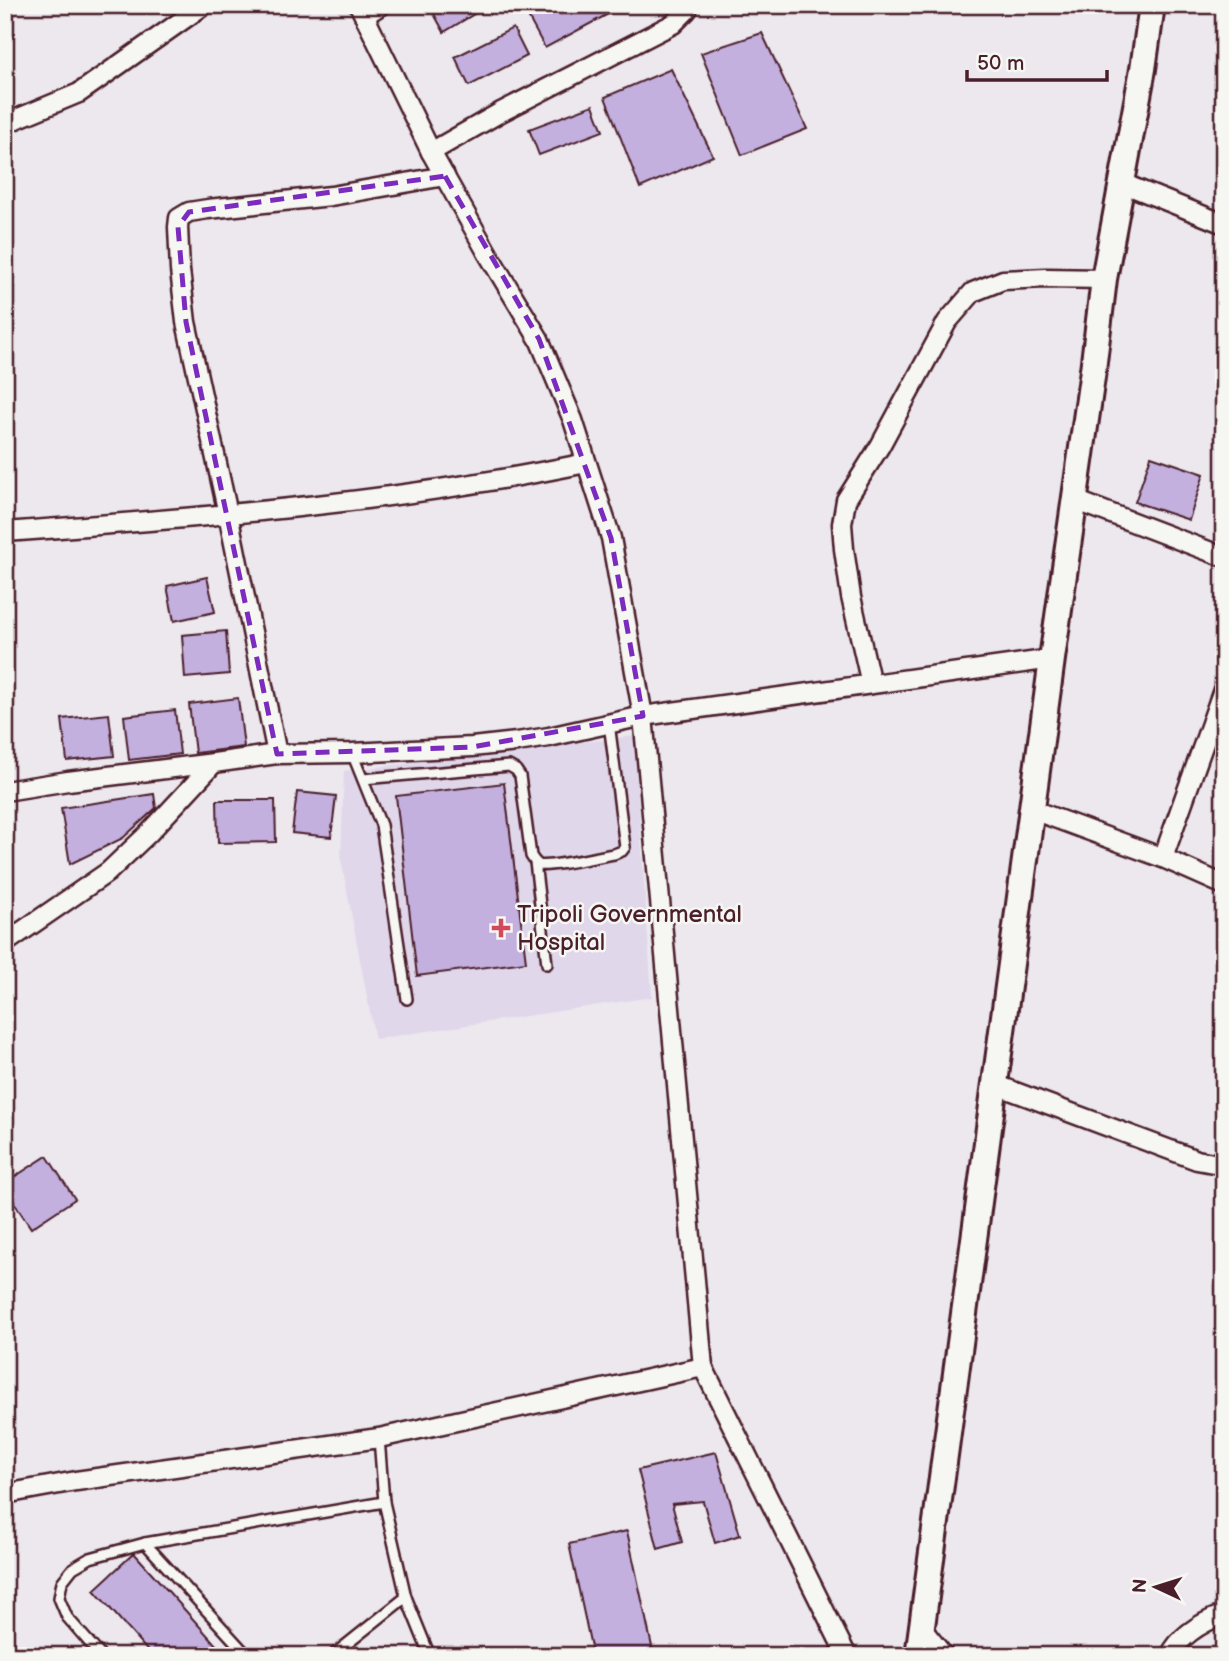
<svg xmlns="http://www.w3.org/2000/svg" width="1229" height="1661" font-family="'Balsamiq Sans',sans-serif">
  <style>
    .built { fill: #e0d7ea }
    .building { fill: #c3b0df; stroke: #4a1f2b; stroke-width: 2 }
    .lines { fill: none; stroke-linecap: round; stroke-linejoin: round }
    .lane-casing { stroke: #4a1f2b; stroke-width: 14 }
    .street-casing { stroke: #4a1f2b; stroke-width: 23 }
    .secondary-casing { stroke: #4a1f2b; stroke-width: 30 }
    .lane { stroke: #f6f6f2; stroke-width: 9 }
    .street { stroke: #f6f6f2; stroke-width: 18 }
    .secondary { stroke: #f6f6f2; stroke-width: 24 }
    .marked { fill: none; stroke: #7b2cbf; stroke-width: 5; stroke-dasharray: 14 9; stroke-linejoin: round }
    .poi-dot { fill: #d1495b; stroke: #f6f6f2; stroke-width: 2.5 }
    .labels { text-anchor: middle; stroke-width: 5; stroke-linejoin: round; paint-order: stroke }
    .poi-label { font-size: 24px; fill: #4a1f2b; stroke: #f6f6f2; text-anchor: start }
  </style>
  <rect width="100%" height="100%" fill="#ece8ee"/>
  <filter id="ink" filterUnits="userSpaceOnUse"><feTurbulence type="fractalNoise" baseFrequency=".0143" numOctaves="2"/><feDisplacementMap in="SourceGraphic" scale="14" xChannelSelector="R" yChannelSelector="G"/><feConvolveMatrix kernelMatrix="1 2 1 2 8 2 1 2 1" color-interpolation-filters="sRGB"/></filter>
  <g filter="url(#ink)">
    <!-- built -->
    <path class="built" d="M 634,736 L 652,997 L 375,1039 L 341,859 L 344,771 Z"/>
    <!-- building -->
    <g class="building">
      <path d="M 429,5 L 489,5 L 444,32 Z"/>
      <path d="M 546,5 L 625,5 L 545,48 L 527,15 Z"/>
      <path d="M 513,28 L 527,56 L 469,86 L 455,57 Z"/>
      <path d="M 762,33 L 807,129 L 742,155 L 701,53 Z"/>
      <path d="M 671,69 L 713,156 L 640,188 L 605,97 Z"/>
      <path d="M 593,105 L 603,131 L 539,155 L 529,129 Z"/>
      <path d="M 1151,456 L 1204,474 L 1189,520 L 1135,502 Z"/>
      <path d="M 207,577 L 215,612 L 174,621 L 167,586 Z"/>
      <path d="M 226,631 L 229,674 L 185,678 L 182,635 Z"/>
      <path d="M 238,698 L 244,747 L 195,753 L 189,704 Z"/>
      <path d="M 175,710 L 180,754 L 129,760 L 124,716 Z"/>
      <path d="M 109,714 L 114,756 L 67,761 L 62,719 Z"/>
      <path d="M 504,783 L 526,962 L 417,976 L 396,796 Z"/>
      <path d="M 297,792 L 336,796 L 331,837 L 292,833 Z"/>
      <path d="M 154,794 L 156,808 L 123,838 L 70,864 L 61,808 Z"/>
      <path d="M 217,800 L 275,800 L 276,842 L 218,843 Z"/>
      <path d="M 47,1156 L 75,1199 L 31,1228 L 5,1189 L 5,1183 Z"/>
      <path d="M 716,1452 L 740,1535 L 715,1543 L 703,1501 L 672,1504 L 682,1542 L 658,1549 L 638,1470 Z"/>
      <path d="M 627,1531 L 654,1656 L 593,1656 L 569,1544 Z"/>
      <path d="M 134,1553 L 226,1656 L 152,1656 L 94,1590 Z"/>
    </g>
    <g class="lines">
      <!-- lane casing -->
      <g class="lane-casing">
        <g id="lane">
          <path d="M 352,753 L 381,825 L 407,999"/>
          <path d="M 363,779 L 509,766 L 516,770 L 520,776 L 531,856 C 533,859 535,863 539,865 C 548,868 602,856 614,854 L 622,851 L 625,847 L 609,723"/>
          <path d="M 535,862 L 547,964"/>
          <path d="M 379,1438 L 384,1502 L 406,1597 L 430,1656"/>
          <path d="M 145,1543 L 248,1656"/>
          <path d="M 101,1656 L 67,1617 L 59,1598 L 62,1582 L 73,1568 L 90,1558 L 145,1543 L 384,1502"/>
          <path d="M 332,1656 L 406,1597"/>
        </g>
      </g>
      <!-- street casing -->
      <g class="street-casing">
        <g id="street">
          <path d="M 359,5 L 431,152 L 488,254 L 539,339 L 573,420 L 611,538 L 643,716 L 703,1367 L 847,1656"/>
          <path d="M 365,15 L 381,5"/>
          <path d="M 9,122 L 79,93 L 204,5"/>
          <path d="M 431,152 L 501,112 L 673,24 L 687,10 L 689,5"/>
          <path d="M 1122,183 L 1224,224"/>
          <path d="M 1075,500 L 1224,557"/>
          <path d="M 5,532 C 199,518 395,503 586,463"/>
          <path d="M 871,684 L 851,597 L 844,549 L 842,524 L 846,500 L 880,446 L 947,322 L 973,292 L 1003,280 L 1046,278 L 1104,279"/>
          <path d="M 277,754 L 228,514 L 186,322 L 180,270 L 178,227 L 179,218 L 189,212 L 208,209 L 331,196 L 445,176"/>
          <path d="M 5,791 L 68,781 L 214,763 L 277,754 L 352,753 L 472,747 L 517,742 L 549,737 L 643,716 L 1052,659"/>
          <path d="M 1033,810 L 1163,858 L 1224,885"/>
          <path d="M 1163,858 L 1224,687"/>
          <path d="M 5,943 L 108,872 L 149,833 L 214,763"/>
          <path d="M 994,1084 L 1197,1160 L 1224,1165"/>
          <path d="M 5,1494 L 76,1481 L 379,1438 L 703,1367"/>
          <path d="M 922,1629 L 944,1656"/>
          <path d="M 1170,1656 C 1180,1635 1203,1622 1224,1614"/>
        </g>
      </g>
      <!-- secondary casing -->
      <g class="secondary-casing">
        <path id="secondary" d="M 918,1656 L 1052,659 L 1093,370 L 1104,279 L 1143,69 L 1152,5"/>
      </g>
      <!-- lane -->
      <use href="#lane" class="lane"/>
      <!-- street -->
      <use href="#street" class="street"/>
      <!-- secondary -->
      <use href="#secondary" class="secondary"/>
    </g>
  </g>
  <!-- marked area -->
  <path class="marked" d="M 445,176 L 539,339 L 611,538 L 643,716 L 472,747 L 277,754 L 186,322 L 178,227 L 189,212 Z"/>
  <!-- markers -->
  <path class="poi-dot" d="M497.5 917.5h7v7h7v7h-7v7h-7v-7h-7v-7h7z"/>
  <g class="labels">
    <!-- poi labels -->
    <g class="poi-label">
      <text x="517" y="922">Tripoli Governmental<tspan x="517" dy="28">Hospital</tspan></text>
    </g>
  </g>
  <!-- margin -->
  <rect width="1229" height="1661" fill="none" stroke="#f6f6f2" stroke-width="28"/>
  <rect x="14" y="14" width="1201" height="1633" fill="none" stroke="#4a1f2b" stroke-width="2.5" filter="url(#ink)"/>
  <!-- north arrow -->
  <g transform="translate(1156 1587) rotate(274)" stroke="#f6f6f2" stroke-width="5" paint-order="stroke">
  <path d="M0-5L12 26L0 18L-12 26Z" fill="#4a1f2b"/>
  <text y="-10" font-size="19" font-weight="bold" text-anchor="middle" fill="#4a1f2b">N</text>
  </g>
  <!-- scale -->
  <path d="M967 70v10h140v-10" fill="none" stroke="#4a1f2b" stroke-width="3.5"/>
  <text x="977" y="70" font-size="21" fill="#4a1f2b" stroke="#f6f6f2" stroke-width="5" paint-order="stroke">50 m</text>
</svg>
